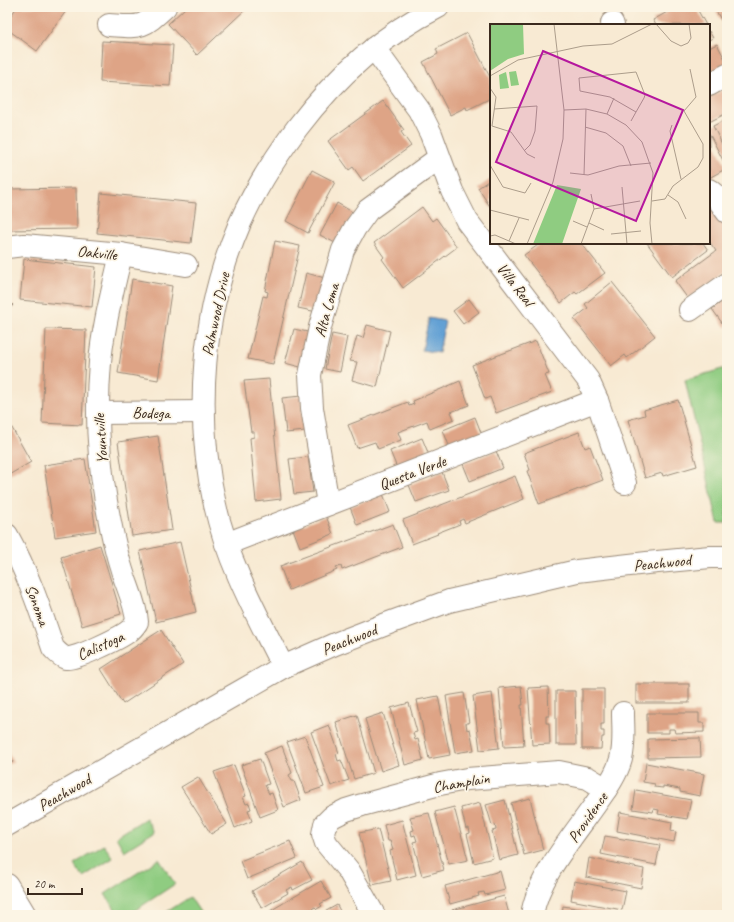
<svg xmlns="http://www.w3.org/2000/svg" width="734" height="922" font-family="Caveat,sans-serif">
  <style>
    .green { fill: #8fcc81; stroke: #657b50 }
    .water { fill: #62a0d4; stroke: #4e6579 }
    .building { fill: #dea486 }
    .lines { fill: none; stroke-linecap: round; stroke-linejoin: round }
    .minor-casing { stroke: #9a8a78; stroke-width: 24 }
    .tertiary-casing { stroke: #9a8a78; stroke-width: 24 }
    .minor { stroke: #fff; stroke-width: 22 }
    .tertiary { stroke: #fff; stroke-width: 22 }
    .labels { text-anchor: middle; stroke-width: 3.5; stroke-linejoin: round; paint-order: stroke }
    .street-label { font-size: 16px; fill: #3b2a1e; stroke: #fcf5e5 }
    .inset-road { fill: none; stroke: #ac9d8b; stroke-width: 1 }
    .view { fill: #b5179e; fill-opacity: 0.15; stroke: #b5179e; stroke-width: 2 }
    .inset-edge { fill: none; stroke: #3b2a1e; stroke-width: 2 }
  </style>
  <rect width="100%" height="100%" fill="#fcf5e5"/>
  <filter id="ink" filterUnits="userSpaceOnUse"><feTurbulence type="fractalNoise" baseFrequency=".025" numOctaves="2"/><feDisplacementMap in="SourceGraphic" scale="8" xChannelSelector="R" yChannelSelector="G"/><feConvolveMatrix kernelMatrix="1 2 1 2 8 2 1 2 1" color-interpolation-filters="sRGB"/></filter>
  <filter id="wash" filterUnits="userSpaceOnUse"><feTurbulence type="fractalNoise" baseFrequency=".012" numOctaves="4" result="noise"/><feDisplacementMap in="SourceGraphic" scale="16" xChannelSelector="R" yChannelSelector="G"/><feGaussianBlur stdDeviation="0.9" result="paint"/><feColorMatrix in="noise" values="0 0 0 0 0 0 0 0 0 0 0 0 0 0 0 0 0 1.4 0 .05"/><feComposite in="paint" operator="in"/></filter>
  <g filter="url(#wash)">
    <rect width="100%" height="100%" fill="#f8ead3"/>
    <!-- green -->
    <g class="green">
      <path d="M 722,369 L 727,369 L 727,523 L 718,523 L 685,380 Z"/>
      <path d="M 146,818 L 154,832 L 124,851 L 116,837 Z"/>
      <path d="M 104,845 L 113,858 L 83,877 L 74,864 Z"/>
      <path d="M 159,859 L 175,884 L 128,915 L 119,915 L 105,894 Z"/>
      <path d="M 190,897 L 202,915 L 162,915 Z"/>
    </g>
    <!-- water -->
    <path class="water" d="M 429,318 L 445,321 L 439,353 L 422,350 Z"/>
    <g id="blocks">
      <!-- building -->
      <g class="building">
        <path d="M 17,7 L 69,7 L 37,51 L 7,29 L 7,21 Z"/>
        <path d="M 186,7 L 248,7 L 197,55 L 168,24 Z"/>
        <path d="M 676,7 L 696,7 L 706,25 L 656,25 L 653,20 Z"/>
        <path d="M 714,7 L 727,7 L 727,31 Z"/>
        <path d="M 709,31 L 713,38 L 709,40 Z"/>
        <path d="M 467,33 L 491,79 L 491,98 L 467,110 L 466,107 L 450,115 L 423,62 L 438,54 L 436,49 Z"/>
        <path d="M 102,41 L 173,45 L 170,86 L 100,82 Z"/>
        <path d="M 717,44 L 727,63 L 709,73 L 709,48 Z"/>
        <path d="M 727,88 L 727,113 L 709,122 L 709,97 Z"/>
        <path d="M 383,101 L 404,130 L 401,132 L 411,146 L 363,181 L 353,167 L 349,170 L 328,141 Z"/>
        <path d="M 727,119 L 727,154 L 713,126 Z"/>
        <path d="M 709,133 L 727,168 L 709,178 Z"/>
        <path d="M 312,170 L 335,182 L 308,233 L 286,221 Z"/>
        <path d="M 491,179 L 491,208 L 478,188 Z"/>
        <path d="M 76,188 L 77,229 L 7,230 L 7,189 Z"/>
        <path d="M 101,193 L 196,203 L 191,243 L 97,233 Z"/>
        <path d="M 337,203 L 354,213 L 337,244 L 320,235 Z"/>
        <path d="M 709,204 L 727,228 L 727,271 L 688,299 L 675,281 L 716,251 L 709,241 Z"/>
        <path d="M 422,207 L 432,221 L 436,218 L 457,247 L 403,288 L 382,259 L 384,257 L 374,243 Z"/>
        <path d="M 275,241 L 300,246 L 273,364 L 248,359 L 263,296 L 267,297 L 268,292 L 265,291 Z"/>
        <path d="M 536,243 L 581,243 L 605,273 L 577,294 L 575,292 L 561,303 L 524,255 L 538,245 Z"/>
        <path d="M 647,243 L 703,243 L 708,250 L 672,277 Z"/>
        <path d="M 24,259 L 96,267 L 92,307 L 20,300 Z"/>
        <path d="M 306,273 L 325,278 L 317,312 L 298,308 Z"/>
        <path d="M 132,279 L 172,286 L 158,380 L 118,373 Z"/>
        <path d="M 612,282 L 655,336 L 627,358 L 625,355 L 611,366 L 574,319 L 588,308 L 585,304 Z"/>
        <path d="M 727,298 L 727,326 L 725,327 L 712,309 Z"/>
        <path d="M 7,299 L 13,305 L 7,312 Z"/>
        <path d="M 469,299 L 479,312 L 463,324 L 453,311 Z"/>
        <path d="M 367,325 L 390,331 L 377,387 L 352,380 L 357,362 L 350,361 L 357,336 L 363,338 Z"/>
        <path d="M 46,329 L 86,330 L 82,425 L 42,423 Z"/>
        <path d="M 294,329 L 312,333 L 304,368 L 285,363 Z"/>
        <path d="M 332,334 L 347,337 L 340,372 L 325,369 Z"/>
        <path d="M 536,341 L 549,374 L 545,375 L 552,392 L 496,413 L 490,397 L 485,399 L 472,365 Z"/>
        <path d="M 269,379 L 281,499 L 256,502 L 250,438 L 254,437 L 254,432 L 251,432 L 244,381 Z"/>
        <path d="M 460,381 L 469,405 L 451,412 L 454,419 L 430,429 L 427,421 L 398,432 L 401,440 L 378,449 L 375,442 L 357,448 L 348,425 L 408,402 L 409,406 L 414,404 L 413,401 Z"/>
        <path d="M 301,396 L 305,431 L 286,433 L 282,398 Z"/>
        <path d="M 678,400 L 697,466 L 663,476 L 662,473 L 645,478 L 628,420 L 645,415 L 644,410 Z"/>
        <path d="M 475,417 L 482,435 L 450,448 L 443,430 Z"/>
        <path d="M 7,419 L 31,462 L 7,476 Z"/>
        <path d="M 579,432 L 585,448 L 590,446 L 603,480 L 539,504 L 527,471 L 530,470 L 524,453 Z"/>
        <path d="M 158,436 L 172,530 L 132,536 L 118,442 Z"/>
        <path d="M 422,438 L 429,455 L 397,468 L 390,451 Z"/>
        <path d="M 496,451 L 503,468 L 470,481 L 463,464 Z"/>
        <path d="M 308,457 L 313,492 L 294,494 L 289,459 Z"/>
        <path d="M 85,459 L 96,531 L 55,537 L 44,465 Z"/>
        <path d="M 442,472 L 449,490 L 416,502 L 409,485 Z"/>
        <path d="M 515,476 L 524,499 L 465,523 L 463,519 L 459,521 L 460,524 L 437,533 L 438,534 L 412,544 L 403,520 Z"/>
        <path d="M 383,494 L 390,512 L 357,525 L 350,507 Z"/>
        <path d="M 326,516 L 333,534 L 300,547 L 293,529 Z"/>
        <path d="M 393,524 L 402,547 L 342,570 L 341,566 L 336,568 L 337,570 L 289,590 L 280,566 Z"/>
        <path d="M 180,542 L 196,612 L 156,622 L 140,551 Z"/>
        <path d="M 100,545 L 121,614 L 82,626 L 61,557 Z"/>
        <path d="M 161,630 L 183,664 L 123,704 L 101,669 Z"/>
        <rect x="636" y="684" width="53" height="19"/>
        <path d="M 521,686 L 523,705 L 521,705 L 524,746 L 504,747 L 499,688 Z"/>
        <path d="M 548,687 L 549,716 L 546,716 L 546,723 L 549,723 L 550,744 L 532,745 L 528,688 Z"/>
        <path d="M 582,689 L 604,689 L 604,724 L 601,724 L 601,731 L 604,731 L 604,737 L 602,737 L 601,749 L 582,749 Z"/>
        <path d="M 556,691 L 575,691 L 576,745 L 556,745 Z"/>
        <path d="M 464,693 L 469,723 L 466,723 L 467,730 L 470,729 L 474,750 L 455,753 L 446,696 Z"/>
        <path d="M 492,693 L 499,748 L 480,750 L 473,696 Z"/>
        <path d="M 438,696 L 450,755 L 429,759 L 417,700 Z"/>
        <path d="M 409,703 L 417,732 L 413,733 L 415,740 L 418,739 L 423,760 L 405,765 L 391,708 Z"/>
        <path d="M 383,713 L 399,765 L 381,771 L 365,719 Z"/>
        <path d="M 647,713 L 699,713 L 699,723 L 704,723 L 704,732 L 675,733 L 674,729 L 669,729 L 669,733 L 647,733 Z"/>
        <path d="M 357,715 L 374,773 L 354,779 L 336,722 Z"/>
        <path d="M 329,725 L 339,753 L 336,754 L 338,761 L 341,760 L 349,780 L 331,786 L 311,732 Z"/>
        <path d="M 305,736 L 324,787 L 306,793 L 287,742 Z"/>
        <path d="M 700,738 L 701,757 L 648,758 L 648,739 Z"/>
        <path d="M 282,746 L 292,773 L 289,775 L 292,781 L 294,781 L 301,800 L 284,807 L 264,753 Z"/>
        <path d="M 7,751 L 13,762 L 7,765 Z"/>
        <path d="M 260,759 L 269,784 L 265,785 L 269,794 L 272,793 L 278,810 L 260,817 L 241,765 Z"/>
        <path d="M 646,763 L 704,774 L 700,796 L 680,792 L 680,789 L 663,786 L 663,788 L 654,787 L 655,784 L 643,782 Z"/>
        <path d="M 234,765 L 246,796 L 243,797 L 246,804 L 249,803 L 251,809 L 248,810 L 252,821 L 235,828 L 214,772 Z"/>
        <path d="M 198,777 L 227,824 L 211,834 L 181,787 Z"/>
        <path d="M 636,790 L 691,800 L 687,819 L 658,814 L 659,810 L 654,809 L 653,812 L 633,809 Z"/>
        <path d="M 530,798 L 543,850 L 524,855 L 511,803 Z"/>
        <path d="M 505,800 L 518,855 L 499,860 L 492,831 L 496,830 L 495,824 L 492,825 L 486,805 Z"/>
        <path d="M 480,803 L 493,858 L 474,863 L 467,834 L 470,833 L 469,828 L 466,829 L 461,808 Z"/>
        <path d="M 454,807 L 468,860 L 449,864 L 435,812 Z"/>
        <path d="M 620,812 L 672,822 L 671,831 L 676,832 L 674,842 L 617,831 Z"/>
        <path d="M 429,813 L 444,870 L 422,876 L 413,842 L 417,841 L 415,835 L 412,836 L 411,831 L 414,830 L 410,817 Z"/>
        <path d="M 402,820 L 416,875 L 397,880 L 390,851 L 393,850 L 390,841 L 388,841 L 384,825 Z"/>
        <path d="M 378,829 L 391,881 L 372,885 L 359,833 Z"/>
        <path d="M 605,836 L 660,845 L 656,865 L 601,854 Z"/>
        <path d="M 290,841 L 297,858 L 247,879 L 240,861 Z"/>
        <path d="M 589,858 L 644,869 L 641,888 L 586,877 Z"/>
        <path d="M 302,862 L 312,880 L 293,890 L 292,887 L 286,890 L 288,893 L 262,908 L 252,891 Z"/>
        <path d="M 500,871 L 505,890 L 485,895 L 484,892 L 478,893 L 479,896 L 450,904 L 445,886 Z"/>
        <path d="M 321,881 L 331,898 L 320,904 L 322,906 L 317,909 L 315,907 L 310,910 L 311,912 L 307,915 L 272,915 L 270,911 Z"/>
        <path d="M 574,881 L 626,891 L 622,910 L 571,900 Z"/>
        <path d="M 504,896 L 509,914 L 453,915 L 452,910 Z"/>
        <path d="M 337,905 L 342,915 L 319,915 Z"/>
        <path d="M 563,906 L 611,914 L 611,915 L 562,915 Z"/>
        <path d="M 727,909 L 727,915 L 722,915 Z"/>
      </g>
    </g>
  </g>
  <g filter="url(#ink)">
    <use href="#blocks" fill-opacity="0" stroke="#9a8a78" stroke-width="1"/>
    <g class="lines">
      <!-- minor casing -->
      <g class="minor-casing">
        <g id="minor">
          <path d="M 612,23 L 613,25"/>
          <path d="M 109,25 C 141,27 141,29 165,7"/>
          <path d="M 374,48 L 419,110 L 431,134 L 452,191 L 467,221 L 588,380 L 597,400 L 625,483"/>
          <path d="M 709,85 L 727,75"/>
          <path d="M 709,190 L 715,195 L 727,212"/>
          <path d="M 7,247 L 24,245 L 121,254 L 186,265"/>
          <path d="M 690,310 L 727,284"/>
          <path d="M 98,413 L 203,412"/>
          <path d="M 328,504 L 312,408 L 310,375 L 320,327 L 343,250 L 355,228 L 368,210 L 439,158"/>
          <path d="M 7,535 C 27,571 40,609 53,648 C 57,652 60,656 66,658 C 75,660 120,638 129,631 C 132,629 135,625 137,622 C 136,603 126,585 121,567 C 114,546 110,523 106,501 C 98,456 96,408 100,362 C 103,326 113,290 121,254"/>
          <path d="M 226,544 L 597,400"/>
          <path d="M 7,885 L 25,915"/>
          <path d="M 374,915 L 349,871 L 326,843 L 323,834 L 325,824 L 332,817 L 346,810 L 362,805 L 440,784 L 467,779 L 559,772 L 588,778 L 606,789"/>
          <path d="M 532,915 C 538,876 575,834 597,802 C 607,788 617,774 621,759 C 625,744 623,727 623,713"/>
        </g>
      </g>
      <!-- tertiary casing -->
      <g class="tertiary-casing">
        <g id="tertiary">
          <path d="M 283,667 C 257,615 228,563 215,505 C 194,412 202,311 240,223 C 255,189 275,158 297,128 C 335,78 382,35 438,7"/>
          <path d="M 7,825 L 283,667 L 335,644 L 389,623 L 449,601 L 577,571 L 647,563 L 710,557 L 727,557"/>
        </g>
      </g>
      <!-- minor -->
      <use href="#minor" class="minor"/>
      <!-- tertiary -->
      <use href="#tertiary" class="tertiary"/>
    </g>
  </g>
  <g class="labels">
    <!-- street labels -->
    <g class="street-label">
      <text transform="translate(97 252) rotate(6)" y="6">Oakville</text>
      <text transform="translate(516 284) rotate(52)" y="6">Villa Real</text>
      <text transform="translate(326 310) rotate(-74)" y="6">Alta Loma</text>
      <text transform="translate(215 314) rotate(-78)" y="6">Palmwood Drive</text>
      <text x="151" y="418">Bodega</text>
      <text transform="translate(100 439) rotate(-94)" y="6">Yountville</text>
      <text transform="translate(412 472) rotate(-21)" y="6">Questa Verde</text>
      <text transform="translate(662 562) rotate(-6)" y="6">Peachwood</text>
      <text transform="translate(38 605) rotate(70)" y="6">Sonoma</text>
      <text transform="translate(349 639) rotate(-22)" y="6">Peachwood</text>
      <text transform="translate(100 645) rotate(-24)" y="6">Calistoga</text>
      <text transform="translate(461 782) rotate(-10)" y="6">Champlain</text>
      <text transform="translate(64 792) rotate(-30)" y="6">Peachwood</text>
      <text transform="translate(587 817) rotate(-55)" y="6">Providence</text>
    </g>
  </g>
  <!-- overview -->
  <g transform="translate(490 24)">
    <rect width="220" height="220" fill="#f8ead3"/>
    <path d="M 0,0 L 33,0 L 34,30 L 18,35 L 0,47 ZM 26,47 L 29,61 L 21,62 L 19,48 ZM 16,48 L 19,64 L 10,65 L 9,51 ZM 67,161 L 91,165 L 72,220 L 43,220 Z" fill="#8fcc81"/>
    <path class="inset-road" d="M 166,0 L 181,17 L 191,22 L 198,19 L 201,14 L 199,0M 0,52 L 28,36 L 93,22 L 122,20 L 162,0M 0,64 L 6,73 L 2,102 L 21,108 L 37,130 L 45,134M 4,85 L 47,82 L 45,107 L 40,121 L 34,127M 74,86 L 96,85 L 117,90 L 136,101 L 152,118 L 163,149 L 160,199 L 162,220M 117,90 L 124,74M 141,97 L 146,88 L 154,74 L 155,71 L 146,48 L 89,54 L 90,67 L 120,73 L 146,88M 182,101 L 180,107 L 191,155M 95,103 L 116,109 L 133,122 L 141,142M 0,141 L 13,163 L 35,169 L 41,159M 80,149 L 98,151 L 129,142 L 161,139M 94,151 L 96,85M 132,163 L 137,220M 178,171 L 188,178 L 196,195M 162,177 L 175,175 L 183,162 L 208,143 L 213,134 L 213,120 L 194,87 L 206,73 L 200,45M 104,185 L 150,177M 0,186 L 39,196M 83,197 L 97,203M 99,199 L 114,206M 121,210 L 151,207M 0,212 L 5,211 L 26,220M 19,217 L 29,194M 37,220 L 63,158 L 73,115 L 74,86 L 64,0M 91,220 L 104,185 L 101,170"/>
    <path class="view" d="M 53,27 L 193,86 L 146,197 L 6,138 Z"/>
    <rect width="220" height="220" class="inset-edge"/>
  </g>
  <!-- margin -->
  <rect width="734" height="922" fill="none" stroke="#fcf5e5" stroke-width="24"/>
  <!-- scale -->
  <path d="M28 888v6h54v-6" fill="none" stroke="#3b2a1e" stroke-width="2"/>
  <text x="34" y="888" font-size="12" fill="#3b2a1e" stroke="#fcf5e5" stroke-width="3" paint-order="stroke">20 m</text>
</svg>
